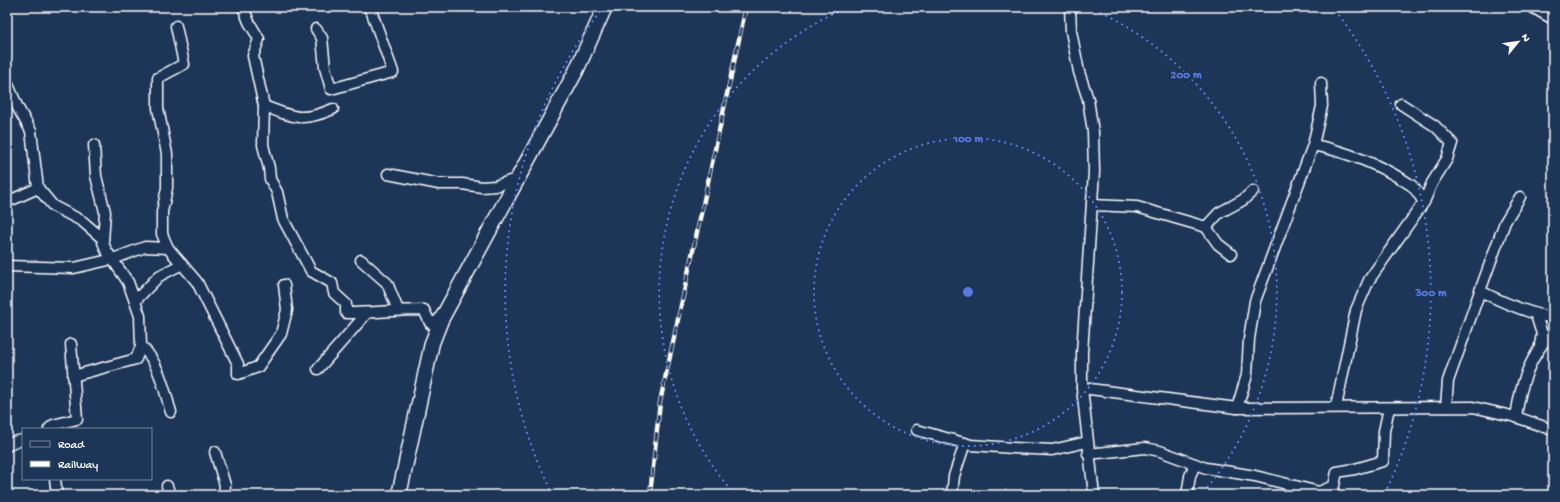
<svg xmlns="http://www.w3.org/2000/svg" width="1560" height="502" font-family="'Gochi Hand',sans-serif">
  <style>
    .lines { fill: none; stroke-linecap: round; stroke-linejoin: round }
    .street-casing { stroke: #fff; stroke-width: 13 }
    .secondary-casing { stroke: #fff; stroke-width: 17 }
    .street { stroke: #1d3557; stroke-width: 10 }
    .secondary { stroke: #1d3557; stroke-width: 14 }
    .rail-casing { stroke: #fff; stroke-width: 4.5 }
    .rail { stroke: #1d3557; stroke-width: 3; stroke-dasharray: 9; stroke-linecap: butt }
    .ring { fill: none; stroke: #567ae2; stroke-width: 2; stroke-dasharray: 2 4 }
    .centre { fill: #567ae2; stroke: #1d3557; stroke-width: 2 }
    .ring-label { font-size: 12px; text-anchor: middle; font-weight: bold; fill: #567ae2; stroke: #1d3557; stroke-width: 4; stroke-linejoin: round; paint-order: stroke }
  </style>
  <rect width="100%" height="100%" fill="#1d3557"/>
  <filter id="ink" filterUnits="userSpaceOnUse"><feTurbulence type="fractalNoise" baseFrequency=".025" numOctaves="2"/><feDisplacementMap in="SourceGraphic" scale="8" xChannelSelector="R" yChannelSelector="G"/><feConvolveMatrix kernelMatrix="1 2 1 2 8 2 1 2 1" color-interpolation-filters="sRGB"/></filter>
  <g filter="url(#ink)">
    <g class="lines">
      <!-- street casing -->
      <g class="street-casing">
        <g id="street">
          <path d="M 243,7 L 249,22 L 259,39 L 253,56 L 264,106 L 263,145 L 269,168 L 270,179 L 277,192 L 283,219 L 311,271 L 332,283 L 334,293 L 346,304 L 346,313 C 372,313 398,310 424,310 L 430,323 L 441,320"/>
          <path d="M 1070,7 L 1071,31 L 1079,72 L 1088,99 L 1093,132 L 1094,172 L 1082,353 L 1082,388 L 1094,495"/>
          <path d="M 1532,7 L 1553,19"/>
          <path d="M 316,29 L 322,38 L 325,68 L 331,89 L 393,72 L 372,13 L 368,7"/>
          <path d="M 7,82 L 18,108 L 31,131 L 38,188 L 7,202"/>
          <path d="M 264,106 C 294,118 303,122 333,109"/>
          <path d="M 94,145 L 96,176 L 105,212 L 103,242 L 106,250 L 128,282 L 140,316 L 141,346 C 159,362 164,389 171,412"/>
          <path d="M 1313,145 C 1345,151 1383,166 1411,185 C 1416,189 1420,197 1424,202"/>
          <path d="M 388,174 L 439,184 L 462,184 L 482,187 L 495,186 L 519,178"/>
          <path d="M 38,188 L 53,206 L 82,221 L 103,239"/>
          <path d="M 1520,197 L 1505,222 L 1480,291 C 1504,303 1527,313 1553,318"/>
          <path d="M 1092,205 L 1137,207 L 1206,227 L 1218,244 L 1231,254"/>
          <path d="M 1206,227 L 1219,213 L 1243,200 L 1253,191"/>
          <path d="M 168,248 L 197,282 L 238,364 L 238,374 L 258,367 L 281,334 L 287,310 L 284,285"/>
          <path d="M 361,260 L 387,283 L 398,310"/>
          <path d="M 7,266 L 74,268 L 113,259 L 145,247 L 168,248 L 162,234 L 162,212 L 167,188 L 167,154 L 158,108 L 158,78 L 184,64 L 176,26"/>
          <path d="M 135,301 L 159,276 L 182,264"/>
          <path d="M 1536,315 L 1542,334 L 1540,345"/>
          <path d="M 318,369 L 367,313"/>
          <path d="M 73,376 L 136,359 L 141,346"/>
          <path d="M 1082,388 L 1237,408 L 1473,407 L 1516,417 L 1553,430"/>
          <path d="M 1336,407 L 1356,310 L 1369,280 L 1424,202 L 1432,183 L 1447,159 L 1452,143 L 1435,126 L 1401,104"/>
          <path d="M 1446,407 L 1448,381 L 1480,291"/>
          <path d="M 1237,408 L 1247,375 L 1249,339 L 1255,301 L 1313,145 L 1322,106 L 1321,83"/>
          <path d="M 1516,417 C 1521,382 1529,358 1553,331"/>
          <path d="M 49,429 L 53,425 L 77,419 L 71,344"/>
          <path d="M 917,430 L 971,445 L 1013,448 L 1052,450 L 1087,442"/>
          <path d="M 7,446 L 13,442 L 23,440"/>
          <path d="M 215,452 L 225,485 L 224,495"/>
          <path d="M 1088,454 L 1145,448 L 1160,451 L 1195,464 L 1190,476 L 1187,495"/>
          <path d="M 1195,464 L 1206,468 L 1255,476 L 1319,492 L 1334,486 L 1337,472 L 1355,469 L 1383,461 L 1384,431 L 1389,408"/>
          <path d="M 55,479 L 57,495"/>
          <path d="M 167,486 L 170,495"/>
          <path d="M 952,495 L 954,476 L 965,443"/>
        </g>
      </g>
      <!-- secondary casing -->
      <g class="secondary-casing">
        <path id="secondary" d="M 399,495 L 432,343 L 441,320 L 576,71 L 605,7"/>
      </g>
      <!-- street -->
      <use href="#street" class="street"/>
      <!-- secondary -->
      <use href="#secondary" class="secondary"/>
      <!-- rail casing -->
      <g class="rail-casing">
        <path id="rail" d="M 650,495 L 660,402 L 746,7"/>
      </g>
      <!-- rail -->
      <use href="#rail" class="rail"/>
    </g>
  </g>
  <!-- distance rings -->
  <g class="ring">
    <circle cx="968" cy="292" r="154"/>
    <path d="M735 495A309 309 0 0 1 847 8M1089 8A309 309 0 0 1 1201 495"/>
    <path d="M552 495A463 463 0 0 1 601 10M1335 10A463 463 0 0 1 1384 495"/>
  </g>
  <circle cx="968" cy="292" r="6" class="centre"/>
  <g class="ring-label">
    <text x="1186" y="78">200 m</text>
    <text x="968" y="142">100 m</text>
    <text x="1431" y="296">300 m</text>
  </g>
  <!-- margin -->
  <rect width="1560" height="502" fill="none" stroke="#1d3557" stroke-width="24"/>
  <rect x="12" y="12" width="1536" height="478" fill="none" stroke="#fff" stroke-width="1.5" filter="url(#ink)"/>
  <!-- legend -->
  <rect x="22" y="428" width="130" height="52" fill="#1d3557" stroke="#77869a"/>
  <rect x="30" y="441" width="20" height="6" fill="#1d3557" stroke="#77869a"/>
  <text x="58" y="448" font-size="12" fill="#ffffff">Road</text>
  <rect x="30" y="461" width="20" height="6" fill="#ffffff" stroke="#77869a"/>
  <text x="58" y="468" font-size="12" fill="#ffffff">Railway</text>
  <!-- north arrow -->
  <g transform="translate(1518 42) rotate(61)" stroke="#1d3557" stroke-width="3" paint-order="stroke">
  <path d="M0-3L7 15L0 10L-7 15Z" fill="#ffffff"/>
  <text y="-6" font-size="11" font-weight="bold" text-anchor="middle" fill="#ffffff">N</text>
  </g>
</svg>
